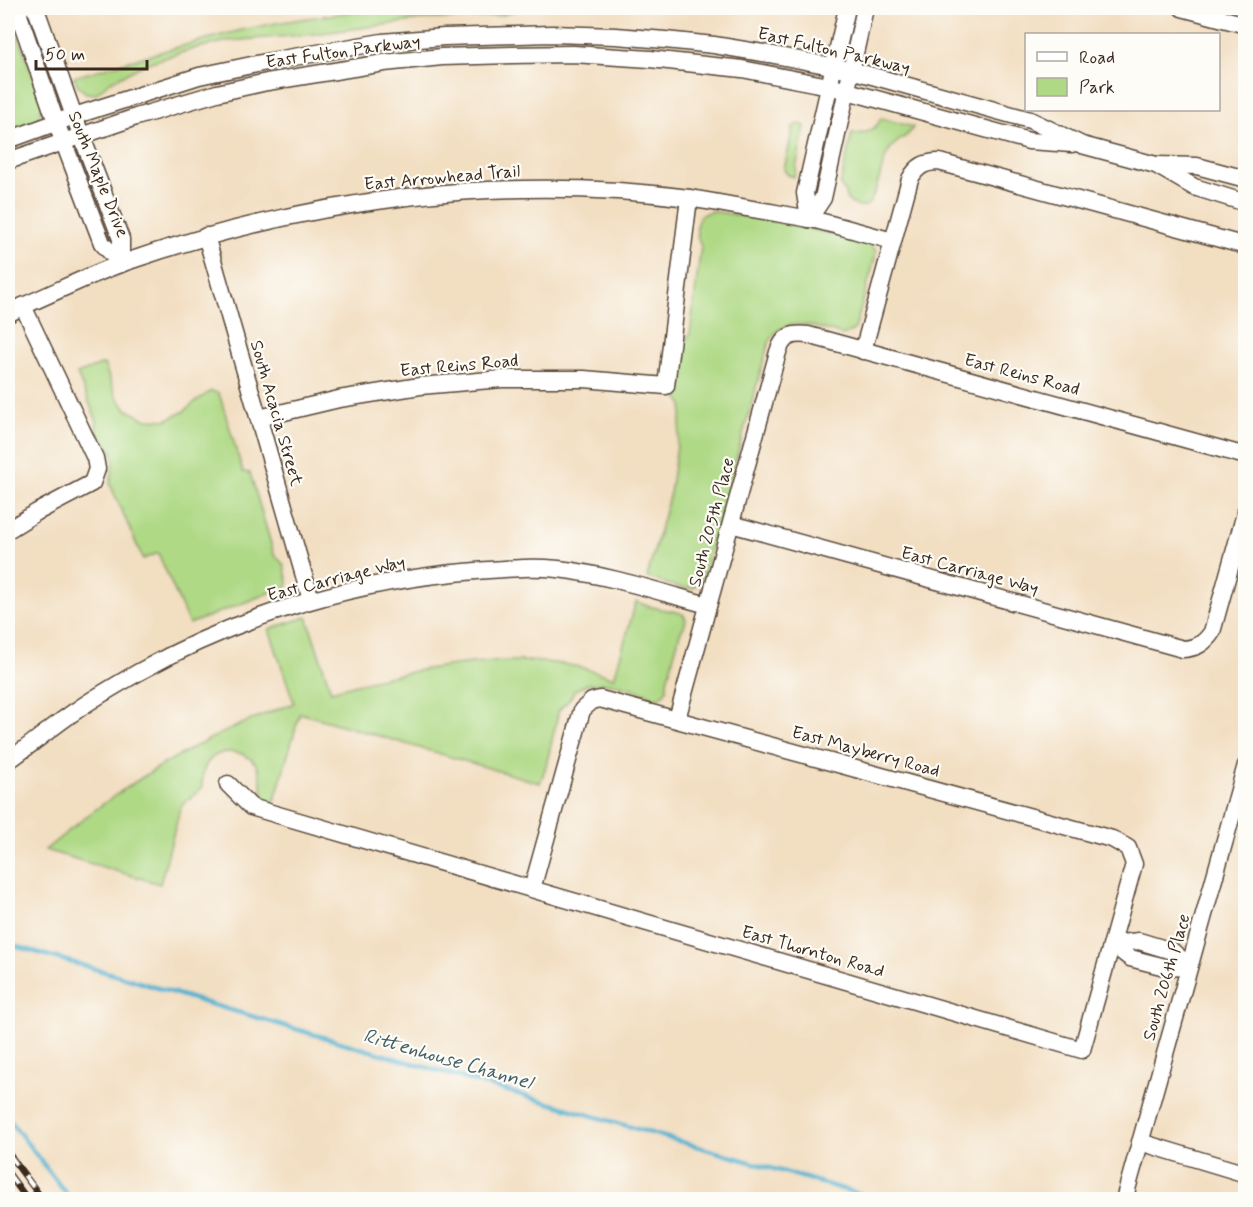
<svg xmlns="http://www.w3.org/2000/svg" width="1253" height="1207" font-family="Mynerve,sans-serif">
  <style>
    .green { fill: #afd985; stroke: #758252; stroke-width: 1.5 }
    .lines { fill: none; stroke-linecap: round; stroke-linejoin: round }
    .stream { stroke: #52b1d0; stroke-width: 4.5 }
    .minor-casing { stroke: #564536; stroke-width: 19 }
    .minor { stroke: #fff; stroke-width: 16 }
    .rail-casing { stroke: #3b2a1e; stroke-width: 7 }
    .rail { stroke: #fdfcf7; stroke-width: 4.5; stroke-dasharray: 14; stroke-linecap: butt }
    .labels { text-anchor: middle; stroke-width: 4.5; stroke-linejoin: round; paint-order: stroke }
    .street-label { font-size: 18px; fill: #3b2a1e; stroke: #fdfcf7 }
    .water-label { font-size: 20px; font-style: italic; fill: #446065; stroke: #fdfcf7 }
  </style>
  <rect width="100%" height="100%" fill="#fdfcf7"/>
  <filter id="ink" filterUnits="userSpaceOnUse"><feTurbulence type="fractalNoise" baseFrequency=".0167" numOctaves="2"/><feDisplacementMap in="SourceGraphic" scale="12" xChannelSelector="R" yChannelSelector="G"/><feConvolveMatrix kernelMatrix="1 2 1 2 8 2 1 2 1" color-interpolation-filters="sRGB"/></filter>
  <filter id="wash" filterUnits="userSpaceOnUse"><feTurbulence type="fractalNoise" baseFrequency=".008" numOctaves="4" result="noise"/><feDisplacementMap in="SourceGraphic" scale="24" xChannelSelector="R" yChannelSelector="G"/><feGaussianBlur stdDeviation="1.35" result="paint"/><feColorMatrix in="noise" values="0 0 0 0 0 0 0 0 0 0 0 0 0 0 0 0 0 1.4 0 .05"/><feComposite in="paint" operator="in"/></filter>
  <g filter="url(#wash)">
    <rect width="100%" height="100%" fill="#f2dec1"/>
    <!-- green -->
    <g class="green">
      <path d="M 391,8 L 524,8 L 502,15 L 472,18 L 429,19 L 314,34 L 229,41 L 196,48 L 145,64 L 108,83 L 96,94 L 86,93 L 78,86 L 74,77 C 130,61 185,44 242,30 C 290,19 341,13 391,8 Z"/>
      <path d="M 8,18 L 14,24 L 43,105 L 38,119 L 22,128 L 8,133 Z"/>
      <path d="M 881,118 L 913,127 C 910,136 902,137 896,143 C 892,146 889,150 887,154 C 881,166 876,198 868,204 C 862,210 853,205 847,200 L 844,190 L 840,186 L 852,133 C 864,136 877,129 881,118 Z"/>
      <path d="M 800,124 L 805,126 L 794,177 L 788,175 L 784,170 L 793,127 L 796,125 Z"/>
      <path d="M 712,211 L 785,223 L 846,238 L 870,244 L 876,251 L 874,262 L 855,329 L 848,333 L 843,335 C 822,329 793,316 775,333 C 772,336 770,342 768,345 L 702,580 C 700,583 699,585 695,587 C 685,592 658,581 647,577 L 670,493 L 683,405 L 672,390 L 681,379 L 683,366 L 682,346 L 690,334 L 701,246 C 697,237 693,222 702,215 C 705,213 709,212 712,211 Z"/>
      <path d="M 104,364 L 116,396 L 126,409 L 145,419 L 166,420 L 183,412 L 195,402 L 211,391 L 219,393 L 243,472 L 250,473 L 274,554 L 284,565 L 288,582 L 287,588 L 282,592 L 274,591 L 189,624 L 158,553 L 143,559 L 110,484 L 114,461 L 111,449 L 96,431 L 97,421 L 77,374 Z"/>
      <path d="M 636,602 C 644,605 652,607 660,609 C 675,612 696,610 680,633 L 667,681 L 667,689 L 661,697 L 653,698 L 645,693 L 628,687 L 607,683 L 587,684 L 575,690 L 569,700 L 559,710 L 546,766 L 540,783 L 300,713 L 274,803 L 265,798 C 259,787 263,772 255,763 C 242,748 216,748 206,765 C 202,772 202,781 202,788 L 181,806 L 160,884 L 45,850 C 64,835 83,818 103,804 C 164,760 223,729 294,703 L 269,629 L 307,617 L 331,691 C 406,670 501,651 579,667 C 591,670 603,674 614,678 Z"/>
    </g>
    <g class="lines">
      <!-- stream -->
      <g class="stream">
        <path d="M 8,944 L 116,975 L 203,1002 L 429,1068 L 880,1200"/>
        <path d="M 8,1118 L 71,1200"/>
      </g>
    </g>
  </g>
  <g filter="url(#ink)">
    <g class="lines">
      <!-- minor casing -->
      <g class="minor-casing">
        <g id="minor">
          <path d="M 20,8 L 19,15 L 56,122 L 102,243 L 121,264"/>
          <path d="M 34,8 L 37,12 L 74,116 L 121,239 L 121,264"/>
          <path d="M 1182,8 L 1246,25"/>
          <path d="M 8,140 L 74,116 L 199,76 L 276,60 L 382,42 L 444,37 L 552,34 L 616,36 L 665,40 L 714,45 L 769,54 L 851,70 L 1030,120 L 1082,145 L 1156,165 L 1194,187 L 1246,203"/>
          <path d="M 8,161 L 136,117 L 217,93 L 267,82 L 384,63 L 442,57 L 512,55 L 573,54 L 650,59 L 742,69 L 829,86 L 1029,141 L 1072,144"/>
          <path d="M 1157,165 L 1197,166 L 1246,179"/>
          <path d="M 809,219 L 823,198 L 865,8"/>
          <path d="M 809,219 L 805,193 L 847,8"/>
          <path d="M 206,236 L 311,600"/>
          <path d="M 8,314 L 23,306 C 56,292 89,275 123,263 C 304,200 499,173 689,198 C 709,201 728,205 747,208 C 768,212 789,215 810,219 C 838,225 865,234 893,241"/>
          <path d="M 863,351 L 910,179 C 917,166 925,162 939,162 L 1246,246"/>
          <path d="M 259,418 L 339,399 L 420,386 L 502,379 L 584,379 L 666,386 L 689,198"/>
          <path d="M 731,524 L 1183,649 C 1196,648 1204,644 1212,632 L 1246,510"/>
          <path d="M 8,530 L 37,512 L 92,483 L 97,469 L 95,458 L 23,306"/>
          <path d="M 677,719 L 778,352 C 783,336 792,333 808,335 L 1246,456"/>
          <path d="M 8,761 C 31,745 53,726 77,710 C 97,696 118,684 139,672 C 242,614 359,580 476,571 C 504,569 531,566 558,569 C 609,575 659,592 708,605"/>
          <path d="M 228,784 L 251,807 L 1082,1050 L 1134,864 L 1128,848 L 1112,839 L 600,699 L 592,701 L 582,710 L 532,889"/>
          <path d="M 1112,944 L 1139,941 L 1172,951 L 1189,966"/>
          <path d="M 1112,944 L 1130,958 L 1169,968 L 1189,966"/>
          <path d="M 1140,1142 L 1246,1174"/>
          <path d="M 1124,1200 L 1246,765"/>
        </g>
      </g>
      <!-- minor -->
      <use href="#minor" class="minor"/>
      <!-- rail casing -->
      <g class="rail-casing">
        <g id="rail">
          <path d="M 8,1153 L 43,1200"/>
          <path d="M 8,1173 L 28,1200"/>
        </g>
      </g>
      <!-- rail -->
      <use href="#rail" class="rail"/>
    </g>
  </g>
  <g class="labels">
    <!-- street labels -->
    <g class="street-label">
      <text transform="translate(834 50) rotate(13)" y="6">East Fulton Parkway</text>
      <text transform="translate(343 51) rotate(-8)" y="6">East Fulton Parkway</text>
      <text transform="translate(99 174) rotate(68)" y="6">South Maple Drive</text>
      <text transform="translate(442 177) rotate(-5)" y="6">East Arrowhead Trail</text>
      <text transform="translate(459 365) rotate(-5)" y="6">East Reins Road</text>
      <text transform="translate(1022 374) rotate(15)" y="6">East Reins Road</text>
      <text transform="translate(277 413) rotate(74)" y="6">South Acacia Street</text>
      <text transform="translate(711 522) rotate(-75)" y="6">South 205th Place</text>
      <text transform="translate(970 570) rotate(15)" y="6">East Carriage Way</text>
      <text transform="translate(336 578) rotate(-14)" y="6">East Carriage Way</text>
      <text transform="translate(866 751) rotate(15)" y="6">East Mayberry Road</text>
      <text transform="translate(813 951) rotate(16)" y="6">East Thornton Road</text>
      <text transform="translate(1166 977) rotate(-74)" y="6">South 206th Place</text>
    </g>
    <!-- water labels -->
    <g class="water-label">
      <text transform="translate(448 1058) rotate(16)" y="7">Rittenhouse Channel</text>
    </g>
  </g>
  <!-- margin -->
  <rect width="1253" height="1207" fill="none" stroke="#fdfcf7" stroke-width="30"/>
  <!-- legend -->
  <rect x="1025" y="33" width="195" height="78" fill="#fdfcf7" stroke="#afa8a0" stroke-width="1.5"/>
  <rect x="1037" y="52" width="30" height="9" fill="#ffffff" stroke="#afa8a0" stroke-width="1.5"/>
  <text x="1079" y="63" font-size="18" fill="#3b2a1e">Road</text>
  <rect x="1037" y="78" width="30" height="18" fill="#afd985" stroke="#afa8a0" stroke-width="1.5"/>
  <text x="1079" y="93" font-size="18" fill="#3b2a1e">Park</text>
  <!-- scale -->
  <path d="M36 60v9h111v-9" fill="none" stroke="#3b2a1e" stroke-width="3"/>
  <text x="45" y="60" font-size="18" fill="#3b2a1e" stroke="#fdfcf7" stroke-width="4.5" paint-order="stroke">50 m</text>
</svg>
